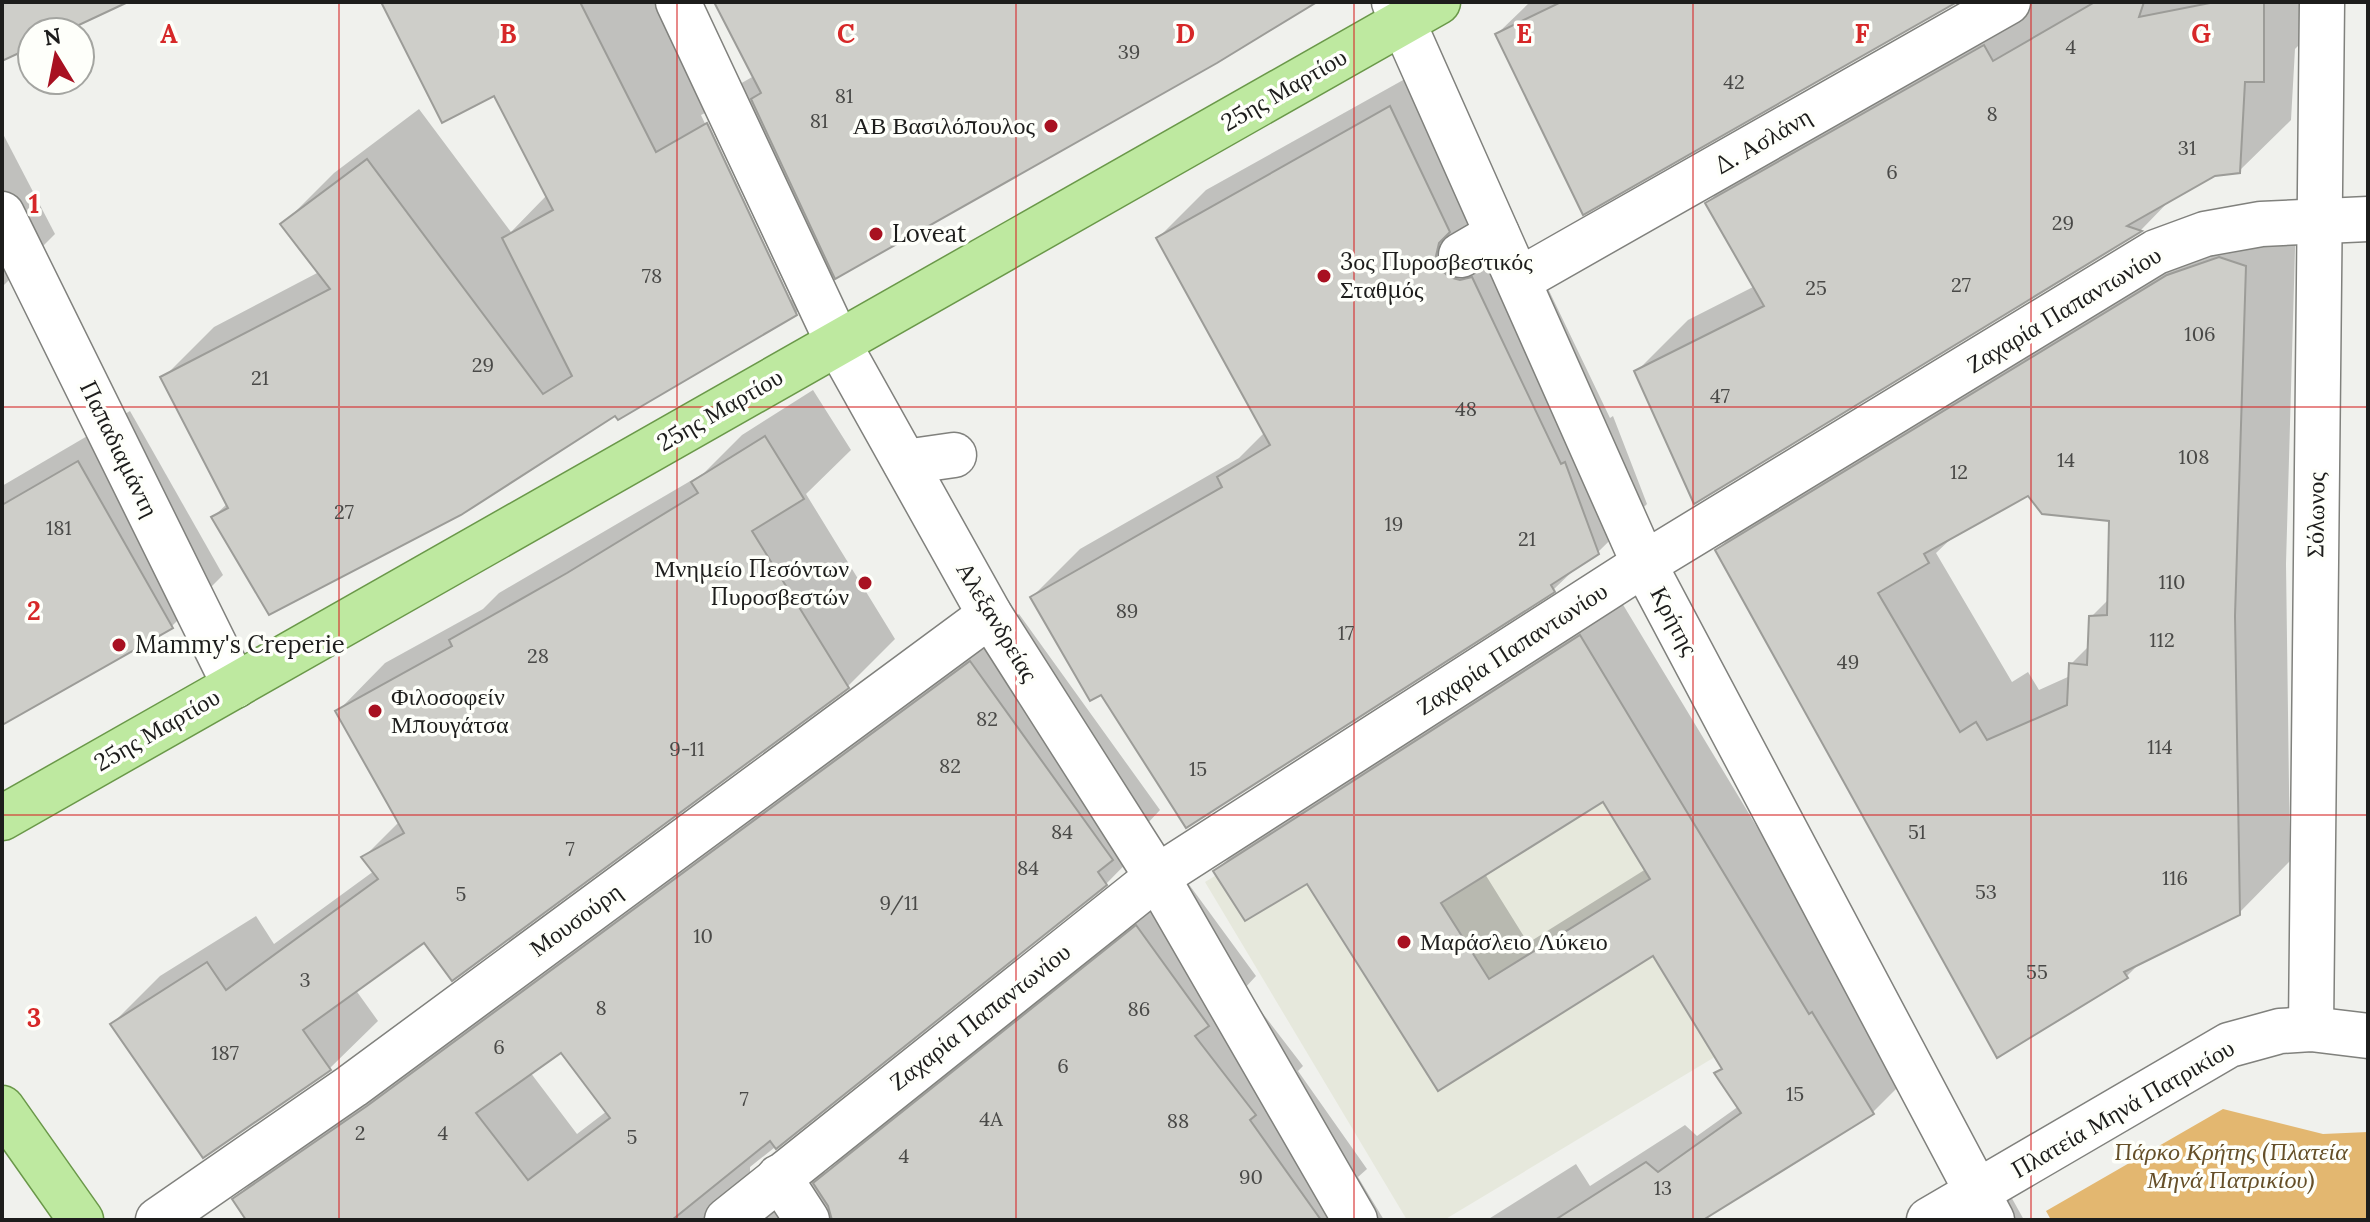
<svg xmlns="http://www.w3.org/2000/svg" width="2370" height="1222" font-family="Lora,serif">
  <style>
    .built { fill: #e6e8dc }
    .green { fill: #e3b770 }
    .shadow { fill: #0003; fill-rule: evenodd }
    .building { fill: #cecec9; stroke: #9c9c98; stroke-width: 2; fill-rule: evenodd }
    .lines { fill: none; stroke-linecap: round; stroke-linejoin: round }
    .minor-casing { stroke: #80817d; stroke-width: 47 }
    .major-casing { stroke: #6a9849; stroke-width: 47 }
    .minor { stroke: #fff; stroke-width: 44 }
    .major { stroke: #bee9a0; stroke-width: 44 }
    .grid { fill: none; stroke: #d62828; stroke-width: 2; stroke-opacity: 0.55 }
    .poi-dot { fill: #a81121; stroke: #fefffa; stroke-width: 3 }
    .labels { text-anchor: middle; stroke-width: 7; stroke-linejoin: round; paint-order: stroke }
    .number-label { font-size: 20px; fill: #494947 }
    .street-label { font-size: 24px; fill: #1d1d1c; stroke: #fefffa }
    .poi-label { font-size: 24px; fill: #1d1d1c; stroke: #fefffa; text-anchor: start }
    .park-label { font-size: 24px; font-style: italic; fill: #654f28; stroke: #fefffa }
    .grid-label { font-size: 26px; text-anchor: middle; font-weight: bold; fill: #d62828; stroke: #fefffa; stroke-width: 7; stroke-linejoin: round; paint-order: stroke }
  </style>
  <rect width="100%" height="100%" fill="#f0f1ed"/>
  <!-- built -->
  <path class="built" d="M 1589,649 L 1803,1004 L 1444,1220 L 1407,1220 L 1205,882 Z"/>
  <!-- green -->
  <path class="green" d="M 2223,1109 L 2323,1134 L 2368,1132 L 2368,1220 L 2051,1220 L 2046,1211 Z"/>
  <!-- shadow -->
  <g class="shadow">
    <path d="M 400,2 L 656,2 L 708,102 L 754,76 L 716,2 L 1313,2 L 835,274 L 795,314 L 616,413 L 213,517 L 228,503 L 163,378 L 214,327 L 319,272 L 283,224 L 334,173 L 419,109 L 511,232 L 547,195 L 495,93 ZM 705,113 L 792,300 L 787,300 L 701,115 Z"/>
    <path d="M 1530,2 L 1953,2 L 1497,34 Z"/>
    <path d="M 2023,2 L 2315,2 L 2315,29 L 2295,49 L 2291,120 L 2239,171 L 2214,174 L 2173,197 L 2141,230 L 1695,501 L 1637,371 L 1688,320 L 1755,286 L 1707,203 L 1759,152 Z"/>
    <path d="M 1439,60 L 1510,232 L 1520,230 L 1610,418 L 1613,416 L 1647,504 L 1598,552 L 1579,565 L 1553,590 L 1102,692 L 1032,597 L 1080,549 L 1239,458 L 1265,432 L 1158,238 L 1206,190 Z"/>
    <path d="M 2,132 L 55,234 L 2,287 Z"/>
    <path d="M 2296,215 L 2286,564 L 2290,861 L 2239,913 L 2142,961 L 2126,977 L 1717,550 L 1769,499 L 2220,224 ZM 2029,493 L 2111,519 L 2110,598 L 2091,617 L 2090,645 L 2071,664 L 2070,676 L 2039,690 L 2028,672 L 2012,682 L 1936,553 L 1956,534 Z"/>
    <path d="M 813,390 L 851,450 L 806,494 L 895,639 L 848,686 L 425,940 L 355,989 L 378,1021 L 330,1068 L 204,1156 L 112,1024 L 160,976 L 256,916 L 274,944 L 374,871 L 364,857 L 400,821 L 338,711 L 385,663 L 483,609 L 499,593 L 704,473 L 742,435 Z"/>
    <path d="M 130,411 L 223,575 L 172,626 L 2,723 L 2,486 Z"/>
    <path d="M 1619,598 L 1848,978 L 1911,1074 L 1873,1112 L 1699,1220 L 1487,1220 L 1576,1164 L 1590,1186 L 1685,1125 L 1697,1136 L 1739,1106 L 1717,1074 L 1723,1068 L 1653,954 L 1438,1089 L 1307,881 L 1216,871 L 1254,833 ZM 1604,800 L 1646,869 L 1528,943 L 1485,874 Z"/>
    <path d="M 1019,614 L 1160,810 L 1146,825 L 1154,835 L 1106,884 L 750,1167 L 750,1174 L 755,1187 L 823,1168 L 826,1173 L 864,1135 L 1185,879 L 1256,976 L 1244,989 L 1303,1066 L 1298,1071 L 1367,1169 L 1358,1177 L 1384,1220 L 247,1220 L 233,1201 L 281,1153 L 417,1058 ZM 561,1050 L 607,1111 L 577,1134 L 530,1072 Z"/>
    <path d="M 2009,1193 L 2024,1220 L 1962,1220 Z"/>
  </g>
  <!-- building -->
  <g class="building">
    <path d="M 2,2 L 128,2 L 64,32 L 32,32 L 32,47 L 2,61 Z"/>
    <path d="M 381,2 L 580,2 L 656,152 L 707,123 L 797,315 L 618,420 L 615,416 L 461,515 L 269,615 L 211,517 L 228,508 L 160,377 L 330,289 L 280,224 L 367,159 L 543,394 L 572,376 L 502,238 L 553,210 L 494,96 L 442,123 Z"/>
    <path d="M 714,2 L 1317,2 L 1217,63 L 835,279 L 751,99 L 761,93 Z"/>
    <path d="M 1561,2 L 1957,2 L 1583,215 L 1495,34 Z"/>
    <path d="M 2095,2 L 2144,2 L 2139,17 L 2215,2 L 2264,2 L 2264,82 L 2245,82 L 2240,173 L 2215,176 L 2127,226 L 2142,231 L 1694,504 L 1634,371 L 1764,306 L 1705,203 L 1984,45 L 1993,61 Z"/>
    <path d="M 1390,106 L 1450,232 L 1439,243 L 1436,256 L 1439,267 L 1449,277 L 1460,280 L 1472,277 L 1561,464 L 1565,462 L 1599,554 L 1551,585 L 1555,592 L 1186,828 L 1101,695 L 1090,701 L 1030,597 L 1222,487 L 1217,477 L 1270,445 L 1156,238 Z"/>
    <path d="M 2219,257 L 2246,266 L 2235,616 L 2240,915 L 2124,972 L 2128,978 L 1997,1058 L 1715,550 L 2167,275 ZM 2028,496 L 2042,514 L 2109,521 L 2107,615 L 2089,616 L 2087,665 L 2069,663 L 2067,705 L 1987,740 L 1976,722 L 1960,732 L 1878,593 L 1929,563 L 1924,554 Z"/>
    <path d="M 765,436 L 804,499 L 752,531 L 849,688 L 452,981 L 424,943 L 303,1030 L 331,1070 L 203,1158 L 110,1024 L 207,962 L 226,990 L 378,879 L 361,857 L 404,833 L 335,711 L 452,646 L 449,640 L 567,573 L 698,493 L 691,482 Z"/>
    <path d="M 78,461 L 173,628 L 2,725 L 2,505 Z"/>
    <path d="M 1580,635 L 1809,1014 L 1812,1012 L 1874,1114 L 1703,1220 L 1555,1220 L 1646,1162 L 1658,1172 L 1741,1113 L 1714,1073 L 1722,1069 L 1653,956 L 1438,1091 L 1307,884 L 1245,921 L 1213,871 ZM 1603,802 L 1650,879 L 1489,979 L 1441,903 Z"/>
    <path d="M 970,661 L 1113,860 L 1098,872 L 1107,885 L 776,1149 L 770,1141 L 672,1220 L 246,1220 L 232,1199 L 367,1106 ZM 561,1053 L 610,1118 L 528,1180 L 476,1113 Z"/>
    <path d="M 1136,925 L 1209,1026 L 1195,1036 L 1256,1115 L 1250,1120 L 1321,1220 L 832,1220 L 828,1206 L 813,1183 Z"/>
  </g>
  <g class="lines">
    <!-- minor casing -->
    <g class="minor-casing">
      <g id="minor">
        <path d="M 678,2 L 838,343 L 990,615 L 1157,877 L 1355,1220"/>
        <path d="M 1394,2 L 1644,564 L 1992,1220"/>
        <path d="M 2,214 L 235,686"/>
        <path d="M 1461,255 L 1497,234"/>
        <path d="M 1519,280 L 2008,2"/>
        <path d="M 905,462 L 954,455"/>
        <path d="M 2311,1029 L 2322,2"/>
        <path d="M 779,1177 L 807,1220"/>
        <path d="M 158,1220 L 352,1086 L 990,615"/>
        <path d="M 727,1220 L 1157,877 L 1644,564 L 2156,252 L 2205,234 L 2261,224 L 2368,219"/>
        <path d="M 1929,1220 L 2229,1045 L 2280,1031 L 2311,1029 L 2368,1036"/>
      </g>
    </g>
    <!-- major casing -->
    <g class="major-casing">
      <g id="major">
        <path d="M 2,818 L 1438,2"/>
        <path d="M 2,1108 L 81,1220"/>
      </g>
    </g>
    <!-- minor -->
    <use href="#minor" class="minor"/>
    <!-- major -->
    <use href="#major" class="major"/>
  </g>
  <!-- grid -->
  <path class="grid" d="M 339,2 L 339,1220M 677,2 L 677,1220M 1016,2 L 1016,1220M 1354,2 L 1354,1220M 1693,2 L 1693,1220M 2031,2 L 2031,1220M 2,407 L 2368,407M 2,815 L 2368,815"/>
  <!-- markers -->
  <g class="poi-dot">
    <circle cx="1051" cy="126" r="8"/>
    <circle cx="876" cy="234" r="8"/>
    <circle cx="1324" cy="276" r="8"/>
    <circle cx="865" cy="583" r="8"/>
    <circle cx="119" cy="645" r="8"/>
    <circle cx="375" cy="711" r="8"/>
    <circle cx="1404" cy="942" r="8"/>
  </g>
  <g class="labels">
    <!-- number labels -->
    <g class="number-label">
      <text x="2071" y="54">4</text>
      <text x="1129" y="59">39</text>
      <text x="1734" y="89">42</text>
      <text x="844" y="103">81</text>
      <text x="1992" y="121">8</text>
      <text x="819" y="128">81</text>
      <text x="2187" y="155">31</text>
      <text x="1892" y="179">6</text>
      <text x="2063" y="230">29</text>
      <text x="652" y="283">78</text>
      <text x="1961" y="292">27</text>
      <text x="1816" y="295">25</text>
      <text x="2200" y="341">106</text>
      <text x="483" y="372">29</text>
      <text x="260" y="385">21</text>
      <text x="1720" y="403">47</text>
      <text x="1466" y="416">48</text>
      <text x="2194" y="464">108</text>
      <text x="2066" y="467">14</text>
      <text x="1959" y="479">12</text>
      <text x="344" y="519">27</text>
      <text x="1394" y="531">19</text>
      <text x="59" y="535">181</text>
      <text x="1527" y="546">21</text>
      <text x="2172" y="589">110</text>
      <text x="1127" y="618">89</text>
      <text x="1346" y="640">17</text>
      <text x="2162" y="647">112</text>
      <text x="538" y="663">28</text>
      <text x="1848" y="669">49</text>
      <text x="987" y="726">82</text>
      <text x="2160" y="754">114</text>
      <text x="687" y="756">9-11</text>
      <text x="950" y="773">82</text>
      <text x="1198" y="776">15</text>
      <text x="1062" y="839">84</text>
      <text x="1917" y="839">51</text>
      <text x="570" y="856">7</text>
      <text x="1028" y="875">84</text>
      <text x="2175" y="885">116</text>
      <text x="1986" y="899">53</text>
      <text x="461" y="901">5</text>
      <text x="899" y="910">9/11</text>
      <text x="703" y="943">10</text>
      <text x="2037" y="979">55</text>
      <text x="305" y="987">3</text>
      <text x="601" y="1015">8</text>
      <text x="1139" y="1016">86</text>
      <text x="499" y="1054">6</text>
      <text x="225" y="1060">187</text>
      <text x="1063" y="1073">6</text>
      <text x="1795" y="1101">15</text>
      <text x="744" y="1106">7</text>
      <text x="991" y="1126">4A</text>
      <text x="1178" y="1128">88</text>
      <text x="360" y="1140">2</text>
      <text x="443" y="1140">4</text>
      <text x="632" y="1144">5</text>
      <text x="904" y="1163">4</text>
      <text x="1251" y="1184">90</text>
      <text x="1663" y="1195">13</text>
    </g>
    <!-- street labels -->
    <g class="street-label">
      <text transform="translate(1284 90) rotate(-30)" y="8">25ης Μαρτίου</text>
      <text transform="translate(1763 141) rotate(-30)" y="8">Δ. Ασλάνη</text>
      <text transform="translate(2064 310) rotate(-31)" y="8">Ζαχαρία Παπαντωνίου</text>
      <text transform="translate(720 410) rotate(-30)" y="8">25ης Μαρτίου</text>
      <text transform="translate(119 449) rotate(64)" y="8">Παπαδιαμάντη</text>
      <text transform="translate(2316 515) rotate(-89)" y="8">Σόλωνος</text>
      <text transform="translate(1674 621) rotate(62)" y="8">Κρήτης</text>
      <text transform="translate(997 622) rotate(59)" y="8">Αλεξανδρείας</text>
      <text transform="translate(1512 649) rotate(-33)" y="8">Ζαχαρία Παπαντωνίου</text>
      <text transform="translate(157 730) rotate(-30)" y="8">25ης Μαρτίου</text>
      <text transform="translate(576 920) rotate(-36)" y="8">Μουσούρη</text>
      <text transform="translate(980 1017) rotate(-38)" y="8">Ζαχαρία Παπαντωνίου</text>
      <text transform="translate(2123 1109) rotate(-30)" y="8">Πλατεία Μηνά Πατρικίου</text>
    </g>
    <!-- poi labels -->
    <g class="poi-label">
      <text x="1035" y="134" text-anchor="end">ΑΒ Βασιλόπουλος</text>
      <text x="892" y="242">Loveat</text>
      <text x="1340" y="270">3ος Πυροσβεστικός<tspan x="1340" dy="28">Σταθμός</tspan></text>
      <text x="849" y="577" text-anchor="end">Μνημείο Πεσόντων<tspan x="849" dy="28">Πυροσβεστών</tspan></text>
      <text x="135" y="653">Mammy's Creperie</text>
      <text x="391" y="705">Φιλοσοφείν<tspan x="391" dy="28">Μπουγάτσα</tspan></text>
      <text x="1420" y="950">Μαράσλειο Λύκειο</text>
    </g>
    <!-- park labels -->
    <g class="park-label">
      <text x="2231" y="1160">Πάρκο Κρήτης (Πλατεία<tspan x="2231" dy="28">Μηνά Πατρικίου)</tspan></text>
    </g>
  </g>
  <g class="grid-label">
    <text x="169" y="43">A</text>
    <text x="508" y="43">B</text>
    <text x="846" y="43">C</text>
    <text x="1185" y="43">D</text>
    <text x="1524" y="43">E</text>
    <text x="1862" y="43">F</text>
    <text x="2201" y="43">G</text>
    <text x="34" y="213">1</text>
    <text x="34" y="620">2</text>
    <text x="34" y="1027">3</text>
  </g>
  <!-- border -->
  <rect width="2370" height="1222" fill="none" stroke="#1d1d1c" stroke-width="8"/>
  <!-- north arrow -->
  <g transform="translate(56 56) rotate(350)"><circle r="38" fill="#fefffa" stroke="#a4a5a1" stroke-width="2"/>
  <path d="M0-6L14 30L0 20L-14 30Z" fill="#a81121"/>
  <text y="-12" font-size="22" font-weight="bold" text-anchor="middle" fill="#1d1d1c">N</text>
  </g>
</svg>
